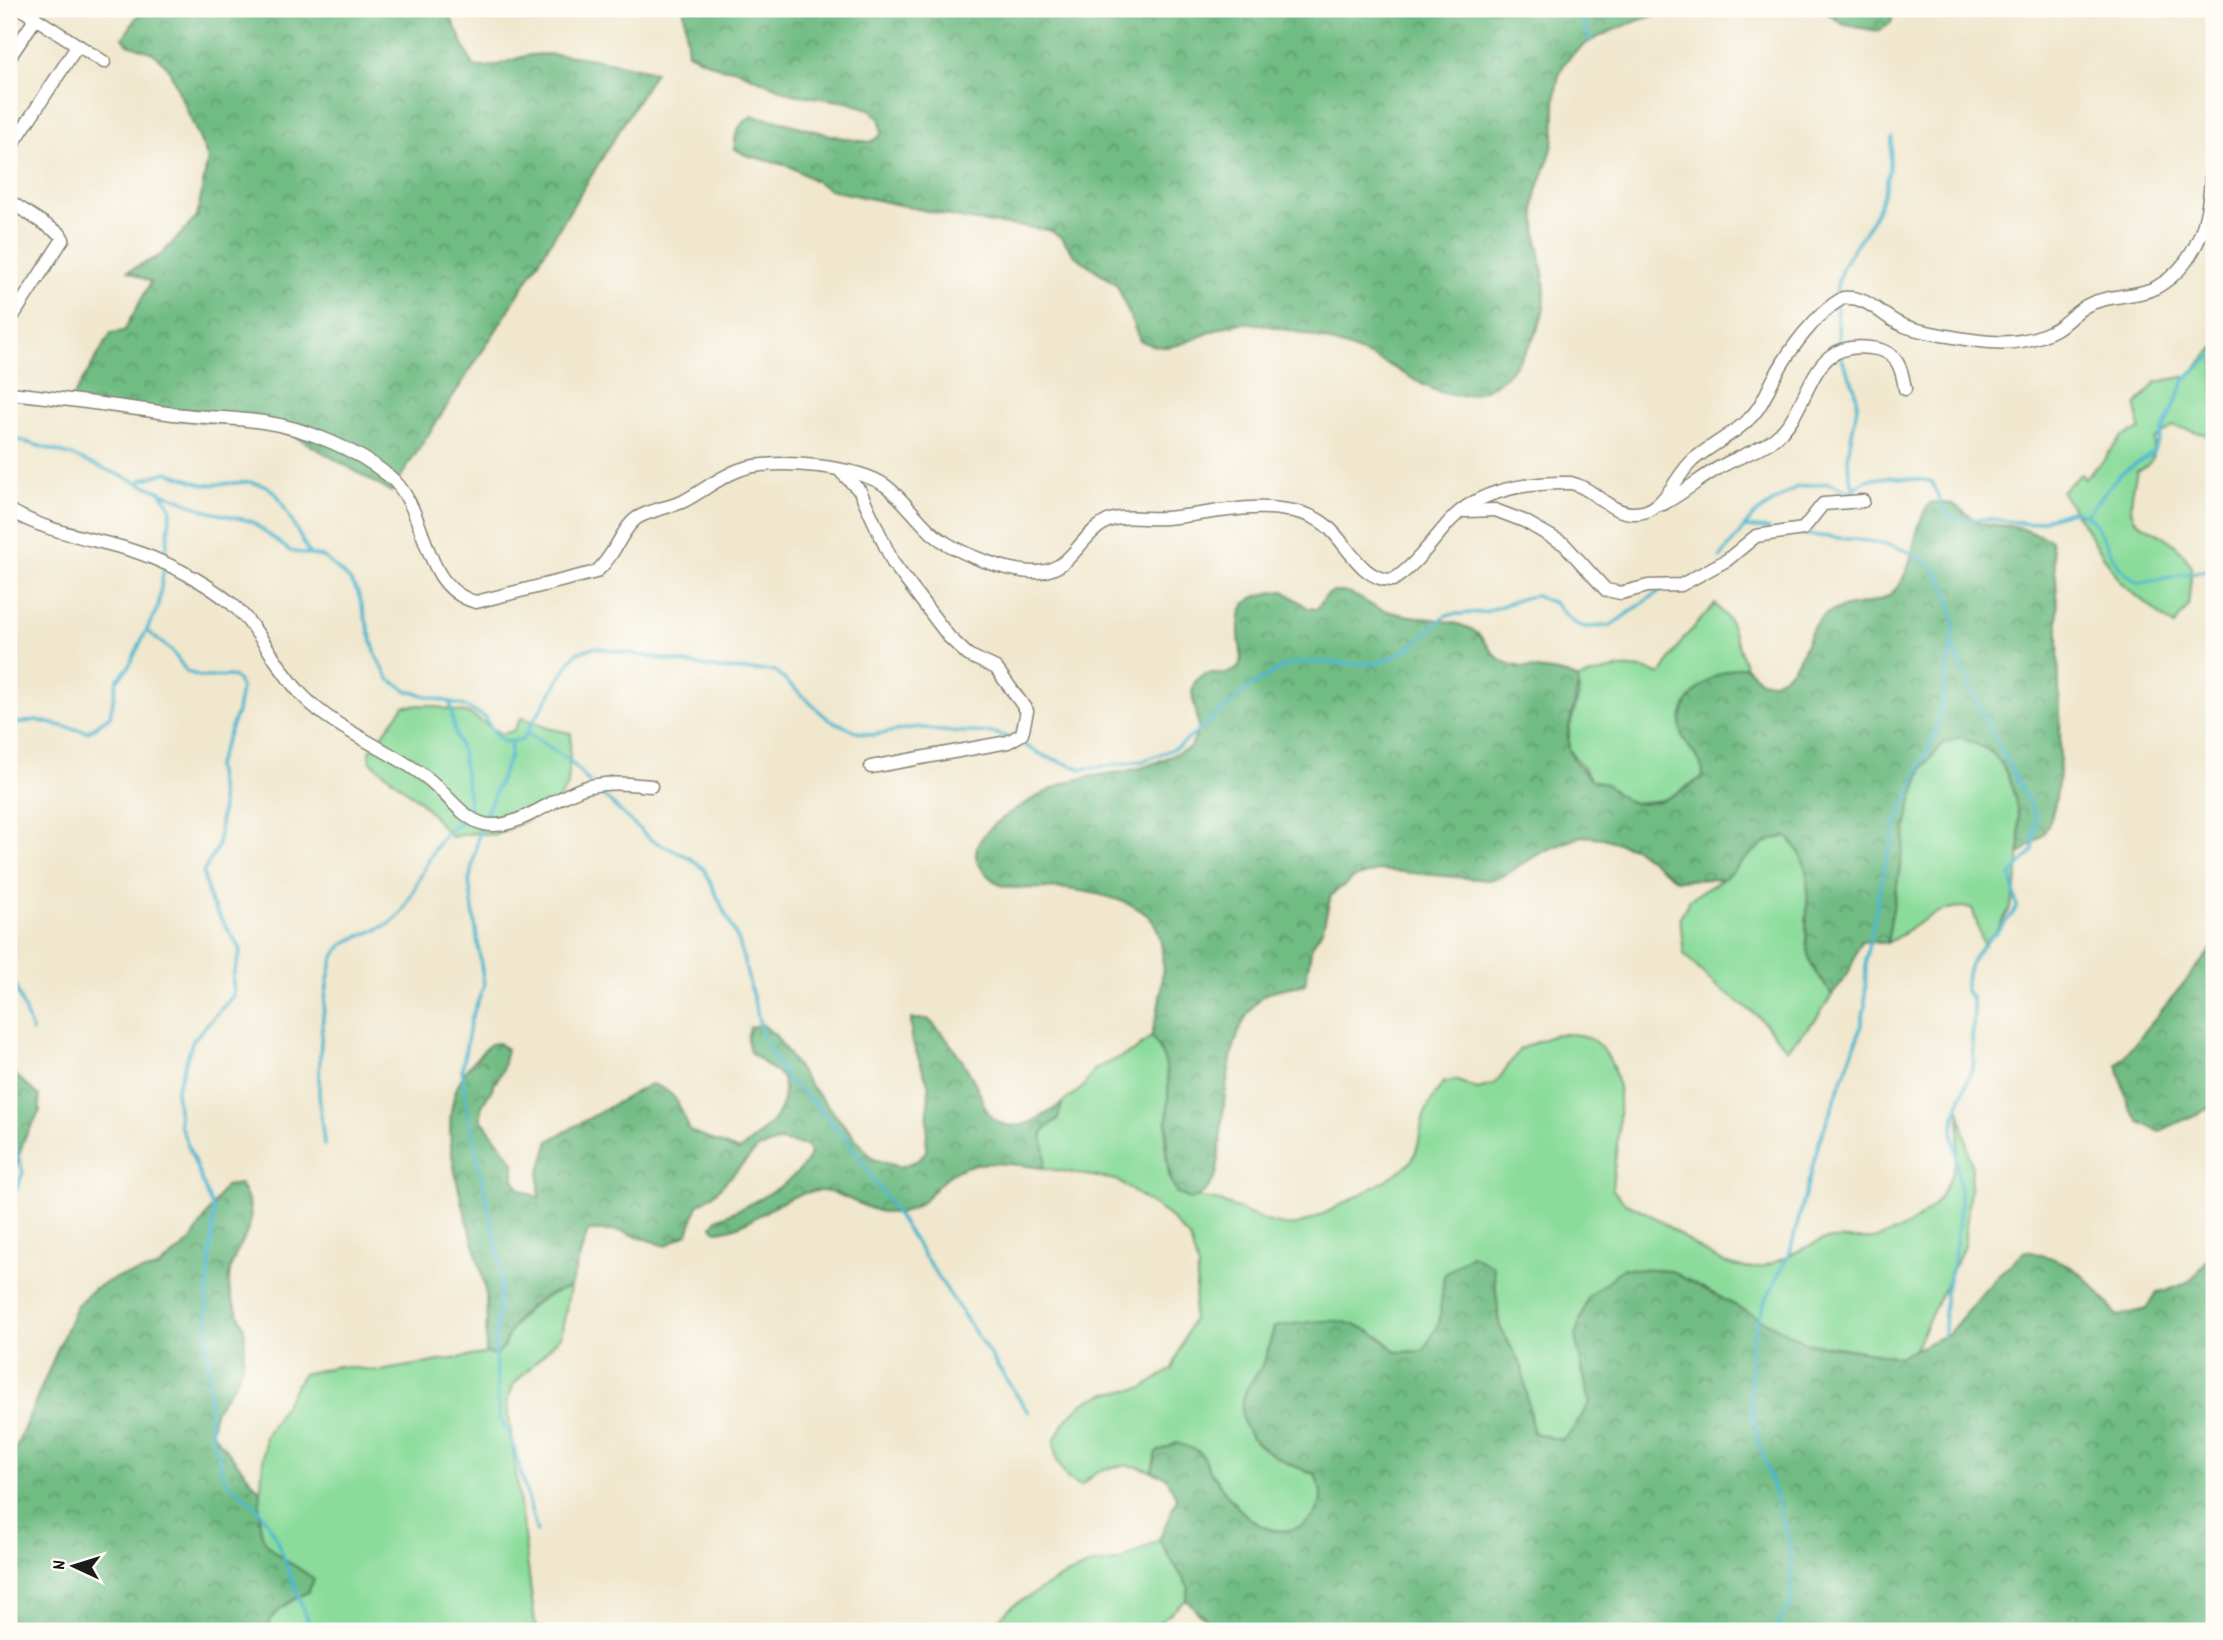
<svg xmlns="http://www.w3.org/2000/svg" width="2223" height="1640" font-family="Dekko,sans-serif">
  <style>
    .grass { fill: #8bdc9b; stroke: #547c5c; stroke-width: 2 }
    .forest { fill: url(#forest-crowns); stroke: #466c50; stroke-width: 2 }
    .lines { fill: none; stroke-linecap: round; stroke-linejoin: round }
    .stream { stroke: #50b7ce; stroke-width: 3.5 }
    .minor-casing { stroke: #868274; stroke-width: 15 }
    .minor { stroke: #fff; stroke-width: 12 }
  </style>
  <defs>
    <pattern id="forest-crowns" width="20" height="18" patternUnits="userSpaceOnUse" patternTransform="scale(1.75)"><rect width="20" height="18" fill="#70bc83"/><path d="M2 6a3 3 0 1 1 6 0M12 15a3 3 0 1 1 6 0" fill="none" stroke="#5b986a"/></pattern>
  </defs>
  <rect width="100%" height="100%" fill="#fdfcf7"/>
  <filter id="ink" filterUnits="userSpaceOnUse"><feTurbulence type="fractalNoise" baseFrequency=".0143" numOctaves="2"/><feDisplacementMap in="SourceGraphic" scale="14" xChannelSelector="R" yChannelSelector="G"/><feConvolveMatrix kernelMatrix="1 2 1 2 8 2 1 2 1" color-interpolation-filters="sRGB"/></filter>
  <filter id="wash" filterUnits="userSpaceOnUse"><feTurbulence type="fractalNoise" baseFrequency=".00686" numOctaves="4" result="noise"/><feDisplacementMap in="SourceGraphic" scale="28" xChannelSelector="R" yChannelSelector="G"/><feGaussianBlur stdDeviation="1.57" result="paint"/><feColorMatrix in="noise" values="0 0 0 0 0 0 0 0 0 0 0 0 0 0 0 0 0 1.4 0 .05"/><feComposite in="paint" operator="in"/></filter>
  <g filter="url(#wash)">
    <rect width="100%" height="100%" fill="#f0e7cd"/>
    <!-- grass -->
    <g class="grass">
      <path d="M 2214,348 L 2214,441 L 2205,434 L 2174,426 L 2154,440 C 2154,457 2153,465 2137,471 C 2121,534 2138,515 2174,544 C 2181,550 2186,559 2192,566 L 2188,607 L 2174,626 L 2122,584 L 2061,491 L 2081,474 L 2084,479 L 2102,462 L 2122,436 L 2140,430 L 2136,406 L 2156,382 L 2188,376 Z"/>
      <path d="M 1715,604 L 1729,620 L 1746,667 C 1736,667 1729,671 1720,676 C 1694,689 1691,709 1682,735 L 1703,763 L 1703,777 L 1664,800 L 1632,803 L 1617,796 L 1607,785 L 1591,779 L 1569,749 L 1569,730 L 1579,695 L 1578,679 C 1608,670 1631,661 1660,675 L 1684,638 Z"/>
      <path d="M 428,705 L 470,714 L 501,734 L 513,731 L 522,717 L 547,728 L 571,733 L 568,786 L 553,807 L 496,835 L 474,833 L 451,837 L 421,802 L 370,761 L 370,751 L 404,706 Z"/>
      <path d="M 1960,737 C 1970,742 1985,747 1994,754 C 2025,784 2025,873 2009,910 C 2003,923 1992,935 1984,946 L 1972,908 C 1938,902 1916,928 1887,943 L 1910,807 L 1923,767 L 1943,743 Z"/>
      <path d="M 1775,837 L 1787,837 C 1828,875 1793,925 1813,968 C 1818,977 1826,986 1832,995 L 1816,1019 L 1787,1049 L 1759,1017 L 1714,984 L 1684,955 L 1680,917 L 1690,899 L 1723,879 L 1758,848 Z"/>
      <path d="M 1556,1034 C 1565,1034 1580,1033 1589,1038 C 1636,1064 1615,1147 1612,1189 L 1625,1203 C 1663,1216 1692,1250 1730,1265 C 1767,1278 1793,1248 1825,1240 C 1842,1236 1861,1242 1877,1238 C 1943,1219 1963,1172 1959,1108 L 1972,1169 L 1964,1246 L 1914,1351 L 1899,1357 L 1804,1342 L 1671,1271 L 1582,1370 L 1590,1402 L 1573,1430 L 1561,1440 L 1533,1433 L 1522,1367 L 1500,1327 L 1493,1266 L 1444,1275 L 1439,1324 L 1424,1351 L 1397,1352 L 1380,1336 L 1274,1327 L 1264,1363 L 1245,1392 L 1288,1464 L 1315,1474 C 1317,1480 1321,1488 1321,1495 C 1321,1523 1290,1537 1266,1528 C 1238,1517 1212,1475 1199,1451 L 1156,1452 L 1152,1472 C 1128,1460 1097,1466 1081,1486 L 1067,1478 L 1056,1458 L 1054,1441 L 1064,1422 L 1084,1402 L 1107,1393 L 1143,1388 L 1172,1369 L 1193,1318 L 1198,1268 L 1190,1239 L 1168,1215 L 1116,1180 L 1043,1168 C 1048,1153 1041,1146 1043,1131 C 1053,1124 1061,1116 1062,1103 L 1082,1088 L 1095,1069 L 1134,1051 L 1151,1037 L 1164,1051 L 1170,1078 L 1165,1145 L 1169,1177 L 1190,1199 C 1214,1192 1245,1215 1270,1222 C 1278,1224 1288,1227 1296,1225 C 1314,1221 1402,1174 1411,1161 C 1420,1148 1419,1134 1423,1120 C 1426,1107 1435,1094 1443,1083 L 1455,1080 L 1478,1089 L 1495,1084 L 1520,1049 Z"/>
      <path d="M 570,1287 L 561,1336 L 514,1384 L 507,1402 L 536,1631 L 267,1631 C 271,1610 291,1601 308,1592 L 314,1579 L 270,1550 L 262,1540 L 258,1523 L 265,1436 L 303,1374 L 338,1366 L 379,1371 L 501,1351 C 513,1318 536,1297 570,1287 Z"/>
      <path d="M 1159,1540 L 1189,1588 L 1186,1600 L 1149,1631 L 985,1631 L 1014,1605 L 1062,1577 L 1093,1564 L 1118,1562 Z"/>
    </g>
    <!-- forest -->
    <g class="forest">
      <path d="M 142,9 L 447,9 L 473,66 C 495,71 509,58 531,55 C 568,51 619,64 655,72 L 502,321 L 391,492 L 279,427 L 79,412 L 70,402 L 111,333 L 124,331 L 151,282 L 128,271 L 161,255 L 197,217 L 208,158 L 168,67 L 153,53 L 128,44 L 123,38 Z"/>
      <path d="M 684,9 L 1672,9 C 1641,21 1584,35 1565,63 C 1552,81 1556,114 1554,136 C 1553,160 1535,183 1535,206 C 1535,274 1566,298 1518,362 C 1505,380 1488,392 1466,395 C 1436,398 1414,378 1389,365 C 1349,345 1297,330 1252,323 C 1222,319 1191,348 1161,347 C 1154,346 1147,343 1140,341 L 1117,285 L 1074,255 L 1062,238 L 1049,230 L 969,220 L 831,190 L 789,166 L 746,155 L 735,149 C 734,132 738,125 752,116 C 793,121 829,139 871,142 L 882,134 L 880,120 L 870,109 L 847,102 L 792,94 L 734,69 L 723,69 L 688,53 Z"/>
      <path d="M 1822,9 L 1894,9 L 1891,23 L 1879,31 L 1844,25 Z"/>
      <path d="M 1931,502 L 1953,504 L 1980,523 L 2018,527 L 2051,540 C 2060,588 2057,635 2059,684 C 2060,721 2065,801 2044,833 C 2039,840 2027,847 2020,854 C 2021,825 2016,777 1994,755 C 1986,747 1970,742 1960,737 L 1943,743 L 1923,767 L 1910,807 L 1887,943 L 1861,941 L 1848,974 L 1832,995 C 1826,986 1818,977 1813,968 C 1793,925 1827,873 1787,837 C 1761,837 1743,864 1723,879 L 1676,880 L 1636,849 L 1603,838 L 1582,836 L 1544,851 L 1503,876 L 1488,880 L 1380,870 L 1354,878 L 1331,895 L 1323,928 L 1312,946 L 1305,984 C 1294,987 1278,988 1268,993 C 1222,1020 1224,1124 1217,1172 C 1211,1187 1205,1195 1190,1199 L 1176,1193 C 1152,1140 1187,1075 1151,1037 C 1160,1008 1174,937 1147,915 C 1127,899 1092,892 1067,889 C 1051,887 1014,890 1003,886 C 994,883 980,869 977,860 C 966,829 1045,792 1068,782 C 1087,775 1111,774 1131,770 C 1153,767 1169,755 1190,748 C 1193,742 1197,735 1198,728 C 1200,713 1186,694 1196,681 C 1207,665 1229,681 1239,666 C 1243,660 1241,652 1240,645 C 1235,605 1244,594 1284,591 L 1308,608 L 1317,609 C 1322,601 1326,592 1336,592 C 1358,591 1364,605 1384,610 C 1413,620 1443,616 1471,629 C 1484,635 1489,652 1500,659 C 1523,673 1555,666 1578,679 C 1579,702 1564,725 1569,748 C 1571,758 1583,773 1591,779 C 1596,782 1602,782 1607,785 C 1615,790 1619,797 1628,801 C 1651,811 1686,791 1703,776 C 1703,756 1687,751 1682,734 C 1672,701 1716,667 1746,667 L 1761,681 L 1774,682 C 1780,678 1787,674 1792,669 C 1805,655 1807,630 1821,618 C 1842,600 1877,610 1895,590 C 1918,563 1910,528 1931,502 Z"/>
      <path d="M 2214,946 L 2214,1106 L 2160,1131 L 2139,1122 L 2129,1107 L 2117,1065 Z"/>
      <path d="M 911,1019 L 928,1019 C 947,1037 964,1061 976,1085 C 981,1094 983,1107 990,1115 C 1011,1139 1042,1118 1062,1103 L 1058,1119 L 1043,1131 C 1041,1147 1049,1150 1043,1168 C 1014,1165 976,1156 950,1175 C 933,1187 926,1205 905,1211 C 874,1221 846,1190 819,1191 C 781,1192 753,1229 716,1231 L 712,1226 L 717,1219 C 744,1207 800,1183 810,1154 L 807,1146 L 780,1141 L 757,1149 L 714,1194 L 698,1205 L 688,1233 L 666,1246 L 621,1231 L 588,1231 L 570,1287 C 548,1293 523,1306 512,1327 C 506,1336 505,1349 496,1355 L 486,1353 C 485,1332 489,1311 485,1290 C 475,1228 426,1130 465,1072 C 472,1062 481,1053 490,1044 L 498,1043 L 507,1049 L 502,1071 L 481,1108 L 481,1119 L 514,1162 L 514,1179 L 520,1189 L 539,1198 L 539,1174 L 549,1141 L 650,1084 C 677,1090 680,1107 690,1131 L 739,1151 C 763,1132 792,1112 782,1077 L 750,1052 L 747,1039 L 750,1027 L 762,1024 L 776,1036 L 808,1083 L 873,1159 L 900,1167 L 919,1160 L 926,1151 L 929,1086 L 911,1038 Z"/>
      <path d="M 9,1069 L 39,1096 L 40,1111 L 24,1139 L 9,1189 Z"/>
      <path d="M 240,1184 C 270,1232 227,1244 229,1284 C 229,1298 238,1311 243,1324 C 247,1337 244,1358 240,1372 C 231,1400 212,1398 212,1432 L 261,1492 C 254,1552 270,1547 314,1579 L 308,1592 C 291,1601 271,1610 267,1631 L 9,1631 L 9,1464 L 76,1306 L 93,1289 L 115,1278 L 157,1268 L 190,1242 L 225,1186 Z"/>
      <path d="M 2214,1246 L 2214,1631 L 1217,1631 L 1186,1600 L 1189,1588 L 1159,1540 L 1177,1498 L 1166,1477 L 1152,1472 L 1156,1452 L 1177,1443 L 1199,1451 C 1212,1475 1238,1517 1266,1528 C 1289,1537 1321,1523 1321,1495 C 1321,1488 1317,1480 1315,1474 C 1279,1461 1226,1438 1246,1391 C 1250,1381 1259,1373 1263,1363 C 1269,1352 1271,1339 1274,1327 C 1327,1319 1356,1312 1397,1352 L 1423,1351 L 1439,1324 L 1444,1275 L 1471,1255 L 1493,1266 L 1500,1327 L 1522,1367 L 1533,1433 L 1561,1440 L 1573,1430 L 1590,1402 L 1575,1336 L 1588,1297 L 1623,1268 L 1671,1271 L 1804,1342 L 1899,1357 L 1948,1334 L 1997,1276 L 2025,1251 C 2075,1260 2088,1278 2117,1316 L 2147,1309 L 2157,1292 C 2190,1287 2199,1276 2214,1246 Z"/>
    </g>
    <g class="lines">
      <!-- stream -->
      <g class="stream">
        <path d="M 1577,9 L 1591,41"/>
        <path d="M 1836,297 C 1838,260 1857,248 1873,218 C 1886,195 1891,164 1892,138"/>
        <path d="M 1836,305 C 1838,321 1838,338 1841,354 C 1844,372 1859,386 1857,405 C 1854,435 1840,461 1855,491"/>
        <path d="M 9,437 L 73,456 L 210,512 L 251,521 L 290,551 L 323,557 L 349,579 L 358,593 L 377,658 L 389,679 L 408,691 L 464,706 L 484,717 L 498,738 L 506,742 L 522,740 L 571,660 L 577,653 L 594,647 L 719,669 L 775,671 L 828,719 L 860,733 L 873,735 L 918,727 L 941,731 L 994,733 L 1009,738"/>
        <path d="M 141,480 L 167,472 L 205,485 L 249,482 L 267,486 L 278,496 L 309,553"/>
        <path d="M 160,491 L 171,508 L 165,559"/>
        <path d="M 2086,515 L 2120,474 L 2153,453 L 2185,380 L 2191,373 L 2214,355"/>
        <path d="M 1744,527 L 1769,529"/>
        <path d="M 1720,558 L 1754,515 L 1797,487 L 1828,483 L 1851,492 L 1865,480 L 1890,477 L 1931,481 L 1947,515 L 1955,520 L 1991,519 L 2030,524 L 2071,511 L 2086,515 L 2096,524 L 2119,567 L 2138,583 L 2214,569"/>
        <path d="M 147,631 L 172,651 L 187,672 L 203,677 L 230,676 L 238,680 L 241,688 L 237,712 L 216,767 L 222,805 L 218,846 L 203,873 L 210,901 L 241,950 L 233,976 L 233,996 L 193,1040 L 176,1091 L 180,1125 L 214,1212 L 207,1295 L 210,1426 L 225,1480 L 258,1508 L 274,1533 L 312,1631"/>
        <path d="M 450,702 L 455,733 L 462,753 L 471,815"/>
        <path d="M 9,725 L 36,720 L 88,732 L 110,716 L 117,680 L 128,668 L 158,607 L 164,567"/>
        <path d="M 528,734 L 570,761 L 590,783"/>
        <path d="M 1017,741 L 1044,756 L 1082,769 L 1143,761 L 1180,746 L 1250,687 L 1286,665 L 1309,662 L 1371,664 L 1387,660 L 1411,647 L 1446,615 L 1485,612 L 1523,598 L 1536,596 L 1554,603 L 1574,623 L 1584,627 L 1610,626 L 1663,589"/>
        <path d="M 511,743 L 510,756 L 480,828 L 469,882 L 484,985 L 471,1019 L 462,1070 L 468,1113 L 502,1271 L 495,1344 L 499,1415 L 513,1444 L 537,1532"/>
        <path d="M 595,788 L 651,840 L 688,857 L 704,869 L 739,942 L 764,1040 L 786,1078 L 816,1105 L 850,1144 L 1028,1412"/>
        <path d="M 9,920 L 11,927 L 9,938"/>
        <path d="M 9,968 L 32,1031"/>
        <path d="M 9,1128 L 23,1172 L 9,1207"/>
        <path d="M 324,1145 C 323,1127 319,1110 319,1092 C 319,1065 323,969 338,950 C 354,931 388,933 401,913 C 421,884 433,831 466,819"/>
        <path d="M 1944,1337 L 1945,1292 L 1953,1265 L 1961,1202 L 1953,1129 L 1956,1111 L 1974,1063 L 1972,1039 L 1974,1014 L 1972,998 L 1966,991 C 1963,946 2001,937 2017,907 L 2011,875 L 2033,851 L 2036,816 L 1981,711 L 1953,648"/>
        <path d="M 1774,1631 L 1791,1604 L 1792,1569 L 1789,1542 L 1758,1438 L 1751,1403 L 1751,1342 L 1764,1304 L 1790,1252 L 1819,1142 L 1858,1037 L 1865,1007 L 1866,958 L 1885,864 L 1901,812 L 1937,729 L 1954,630 C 1953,535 1871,543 1801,534"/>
      </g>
    </g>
  </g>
  <g filter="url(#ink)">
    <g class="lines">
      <!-- minor casing -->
      <g class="minor-casing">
        <g id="minor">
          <path d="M 21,9 L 104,62"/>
          <path d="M 9,58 L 36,18"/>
          <path d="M 9,150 L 78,45"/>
          <path d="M 9,201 L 60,234 L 63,239 L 9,322"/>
          <path d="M 9,393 C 62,398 114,406 167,413 C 199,418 231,417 263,422 C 305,428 356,449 389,476 C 430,509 419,587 476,602 L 596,572 C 615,556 622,528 637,518 C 650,510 667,508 682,502 C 702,492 720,476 742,469 C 774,458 859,466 886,486 C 903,499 915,517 931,532 C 953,552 1008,573 1038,572 C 1072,570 1078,538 1104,523 C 1120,513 1148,520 1166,518 C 1207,515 1245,503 1287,510 C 1302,512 1319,518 1330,529 C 1349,547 1363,581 1393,580 C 1416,565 1432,541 1450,521 C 1479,489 1530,482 1571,483 C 1594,488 1608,512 1632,513 C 1665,515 1673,478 1693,460 C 1713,443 1741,431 1756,411 C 1764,401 1768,389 1774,378 C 1789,350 1816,313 1843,298 C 1868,296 1879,314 1900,324 C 1912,330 1927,332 1941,335 C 1980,342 2019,350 2056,329 C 2068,322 2077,309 2090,304 C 2111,294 2136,298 2157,287 C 2219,251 2210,175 2214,113"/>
          <path d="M 841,472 L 860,491 L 893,563 L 949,637 L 968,655 L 996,668 L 1027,711 L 1022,734 L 1008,742 L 871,767"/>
          <path d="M 1663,504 C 1684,493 1701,477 1722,466 C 1739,456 1759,451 1774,439 C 1816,406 1804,335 1877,349 C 1898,353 1902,370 1905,389"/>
          <path d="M 9,510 C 45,531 84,537 124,548 C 161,559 202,579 232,604 C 261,630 276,668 303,696 C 338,732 388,748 427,778 C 446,792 461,818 484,824 C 516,832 556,795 587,787 C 608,781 630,784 651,786"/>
          <path d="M 1465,511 L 1495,510 L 1524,521 L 1564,544 L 1606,590 L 1621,593 L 1648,586 L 1681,585 L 1727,560 L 1756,536 L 1803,529 L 1823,504 L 1863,501"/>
        </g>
      </g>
      <!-- minor -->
      <use href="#minor" class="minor"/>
    </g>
  </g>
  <!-- margin -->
  <rect width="2223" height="1640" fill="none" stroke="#fdfcf7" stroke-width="35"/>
  <!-- north arrow -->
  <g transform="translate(74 1566) rotate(274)" stroke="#fdfcf7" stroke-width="5" paint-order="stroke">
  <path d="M0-5L12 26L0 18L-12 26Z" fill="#1c1c1c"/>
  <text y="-10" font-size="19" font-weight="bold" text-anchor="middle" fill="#1c1c1c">N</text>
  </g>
</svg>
